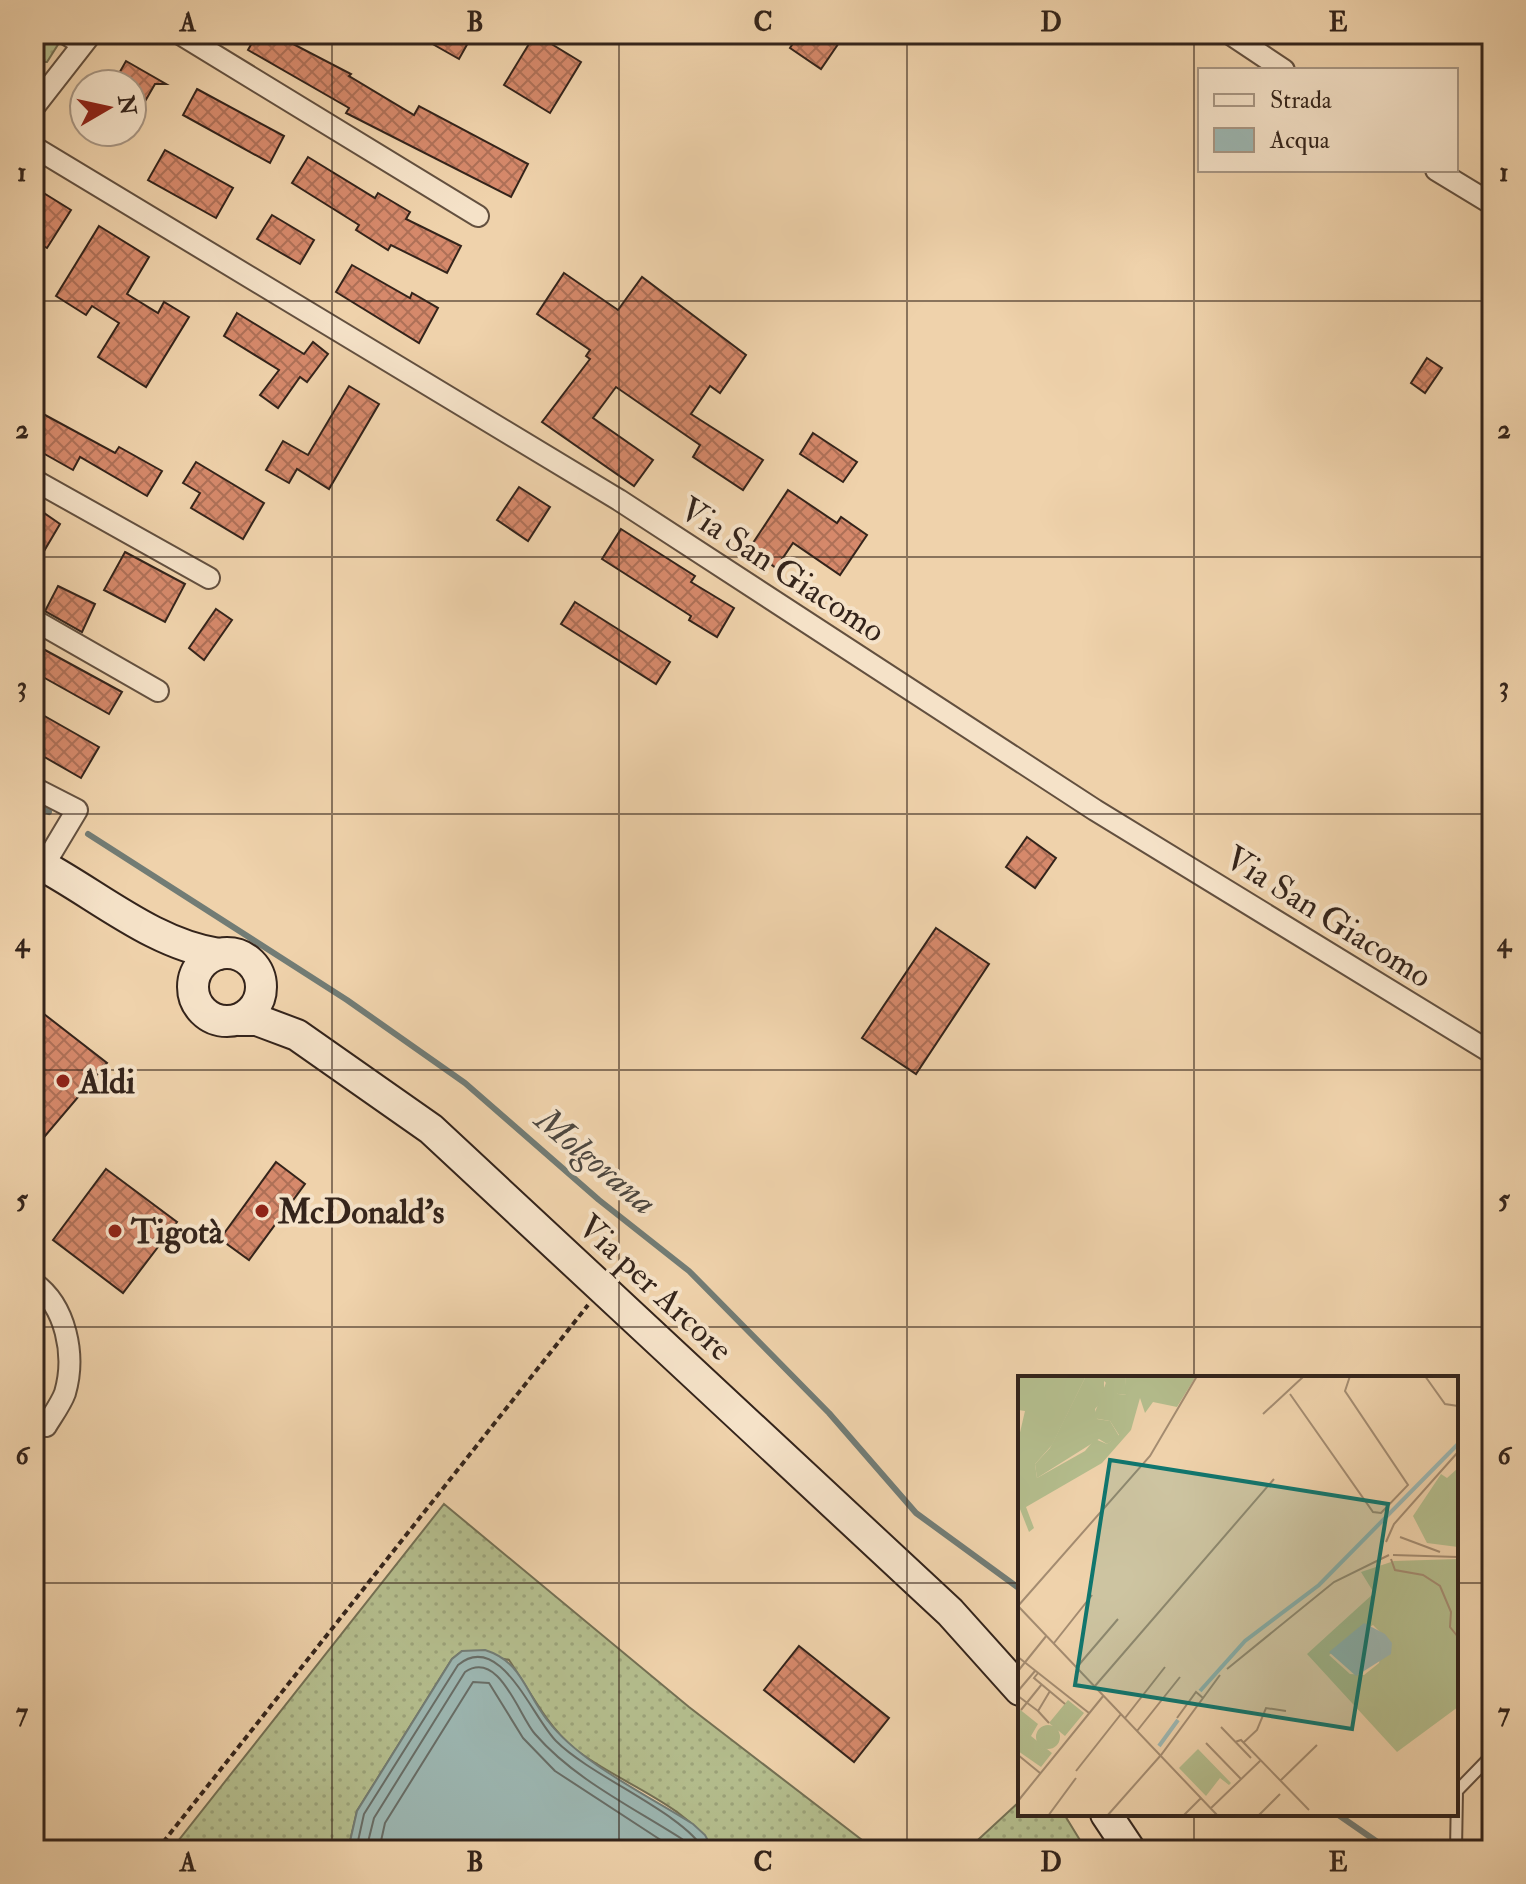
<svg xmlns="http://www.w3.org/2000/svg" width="1526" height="1884" font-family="'IM FELL Double Pica',serif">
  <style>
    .grass { fill: url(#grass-dots); stroke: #747054; stroke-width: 2 }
    .water { fill: #9cb6b1; stroke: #727c75; stroke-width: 2 }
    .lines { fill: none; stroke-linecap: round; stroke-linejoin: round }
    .shore { stroke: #686d66; stroke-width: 2 }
    .stream { stroke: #727c75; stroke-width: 6 }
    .building { fill: url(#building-cross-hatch); stroke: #34241b; stroke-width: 2 }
    .service-casing { stroke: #63503f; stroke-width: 14 }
    .minor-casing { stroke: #63503f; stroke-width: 24 }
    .secondary-casing { stroke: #34241b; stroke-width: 34 }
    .path { stroke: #34241b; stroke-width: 4; stroke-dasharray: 6 4; stroke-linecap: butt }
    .service { stroke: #f5e2c8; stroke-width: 10 }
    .minor { stroke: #f5e2c8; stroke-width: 20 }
    .secondary { stroke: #f5e2c8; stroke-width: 30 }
    .grid { fill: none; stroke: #34241b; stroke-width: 2; stroke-opacity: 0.55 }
    .poi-dot { fill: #8f2418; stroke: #f5e2c8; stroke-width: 3 }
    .labels { text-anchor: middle; stroke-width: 8; stroke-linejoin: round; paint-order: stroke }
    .street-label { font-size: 34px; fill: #34241b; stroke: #f5e2c8 }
    .poi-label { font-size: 34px; font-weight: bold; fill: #34241b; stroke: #f5e2c8; text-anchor: start }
    .water-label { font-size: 36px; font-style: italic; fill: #4e4840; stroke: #f5e2c8 }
    .inset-river { fill: none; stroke: #9cb6b1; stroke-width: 4 }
    .inset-road { fill: none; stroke: #a48c71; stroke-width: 2 }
    .view { fill: #0f766e; fill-opacity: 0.15; stroke: #0f766e; stroke-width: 4 }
    .inset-edge { fill: none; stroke: #34241b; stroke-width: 4 }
    .neatline { fill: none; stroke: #34241b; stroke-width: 3 }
    .grid-label { font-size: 26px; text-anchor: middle; font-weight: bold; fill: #34241b }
  </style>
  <defs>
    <pattern id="grass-dots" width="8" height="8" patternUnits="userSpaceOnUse" patternTransform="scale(2)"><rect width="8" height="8" fill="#b4bd8d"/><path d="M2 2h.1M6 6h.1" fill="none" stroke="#9ba279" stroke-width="1.8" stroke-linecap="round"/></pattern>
    <pattern id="building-cross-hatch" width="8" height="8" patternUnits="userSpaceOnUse" patternTransform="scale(2)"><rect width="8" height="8" fill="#d6896b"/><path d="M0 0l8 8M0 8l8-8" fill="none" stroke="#ae7057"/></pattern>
  </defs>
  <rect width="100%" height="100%" fill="#efd2ab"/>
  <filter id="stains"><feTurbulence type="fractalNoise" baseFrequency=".0025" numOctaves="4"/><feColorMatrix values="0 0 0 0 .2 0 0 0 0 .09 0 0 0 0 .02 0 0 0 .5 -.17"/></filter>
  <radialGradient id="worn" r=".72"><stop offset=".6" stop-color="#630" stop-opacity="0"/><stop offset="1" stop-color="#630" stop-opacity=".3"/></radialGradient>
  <!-- grass -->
  <g class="grass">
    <path d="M 34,34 L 45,34 L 59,43 L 47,62 L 41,62 L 34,72 Z"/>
    <path d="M 444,1504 L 689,1707 L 875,1850 L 713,1850 C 688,1804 616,1782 575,1749 C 546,1725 530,1691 509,1660 L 462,1651 L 452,1659 L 357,1811 L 348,1850 L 171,1850 Z"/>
    <path d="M 1020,1801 L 1020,1814 L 1064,1814 L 1086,1850 L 967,1850 Z"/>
  </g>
  <!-- water -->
  <path class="water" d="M 485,1650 C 523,1662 525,1693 548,1721 C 580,1763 647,1795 693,1824 L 705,1835 L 713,1850 L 348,1850 L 357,1811 L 452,1659 L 462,1651 Z"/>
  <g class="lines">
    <!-- shore -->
    <g class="shore">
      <path d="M 356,1850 L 364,1814 L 458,1665 C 500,1630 532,1717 556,1741 C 592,1777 683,1813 704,1850"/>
      <path d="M 366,1850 L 374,1818 L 465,1672 C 499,1649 519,1716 535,1734 C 574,1779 632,1807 682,1839 L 693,1850"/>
      <path d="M 379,1850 L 385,1823 L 473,1682 L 489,1683 L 523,1738 L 555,1771 L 676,1850"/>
    </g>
    <!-- stream -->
    <g class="stream">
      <path d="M 34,804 L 49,812"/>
      <path d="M 88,834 L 347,1000 L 465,1083 L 599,1200 L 689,1271 L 829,1413 L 916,1513 L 1020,1589"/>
      <path d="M 1337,1814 L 1389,1850"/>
    </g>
  </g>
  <!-- building -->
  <g class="building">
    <path d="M 257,34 L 274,34 L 351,74 L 349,76 L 414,115 L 419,106 L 528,164 L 511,197 L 346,113 L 349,108 L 248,50 Z"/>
    <path d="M 415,34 L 473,34 L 459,59 Z"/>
    <path d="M 535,34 L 581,62 L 550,113 L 504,85 Z"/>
    <path d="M 799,34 L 845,34 L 821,69 L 790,48 Z"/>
    <path d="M 126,61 L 166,84 L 155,84 L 132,124 L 132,84 L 113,84 Z"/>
    <path d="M 197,89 L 284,136 L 270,163 L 183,115 Z"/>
    <path d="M 165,150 L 233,188 L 216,218 L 148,180 Z"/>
    <path d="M 308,157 L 375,198 L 378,193 L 410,212 L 406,219 L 461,246 L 447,273 L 391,245 L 388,250 L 356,230 L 359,225 L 292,183 Z"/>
    <path d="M 34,187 L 71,210 L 47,248 L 34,240 Z"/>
    <path d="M 272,215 L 314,240 L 300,264 L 257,239 Z"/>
    <path d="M 99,226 L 149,257 L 127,294 L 158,313 L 164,302 L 189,317 L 146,387 L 98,357 L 119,323 L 92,306 L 86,315 L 56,296 Z"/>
    <path d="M 352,265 L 410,298 L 412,293 L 438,308 L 419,343 L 336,292 Z"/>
    <path d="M 564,273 L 618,310 L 642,277 L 746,355 L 720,393 L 710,386 L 691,414 L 763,460 L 743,490 L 693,457 L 700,445 L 616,387 L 593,418 L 653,460 L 634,486 L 542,422 L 590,359 L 586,356 L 590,350 L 537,314 Z"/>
    <path d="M 237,313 L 304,354 L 313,342 L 328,354 L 307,382 L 300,377 L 278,408 L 260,395 L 279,370 L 224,336 Z"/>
    <path d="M 1427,358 L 1442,368 L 1425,393 L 1411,383 Z"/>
    <path d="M 349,386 L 379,404 L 329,489 L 297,469 L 289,483 L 266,470 L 283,441 L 308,455 Z"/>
    <path d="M 34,409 L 115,453 L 119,447 L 162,471 L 147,496 L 80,457 L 73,470 L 34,448 Z"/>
    <path d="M 813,433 L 857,462 L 843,482 L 800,454 Z"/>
    <path d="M 196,462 L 264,503 L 243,539 L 191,508 L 200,493 L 183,483 Z"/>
    <path d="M 519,487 L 550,507 L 528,541 L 497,520 Z"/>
    <path d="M 788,490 L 837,523 L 841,517 L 867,535 L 840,575 L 793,543 L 776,568 L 749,549 Z"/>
    <path d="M 34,506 L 60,524 L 34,568 Z"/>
    <path d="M 621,529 L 695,576 L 691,582 L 734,608 L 717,637 L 689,620 L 691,616 L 602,559 Z"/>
    <path d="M 125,552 L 185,584 L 165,622 L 104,590 Z"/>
    <path d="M 58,586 L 95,604 L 82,632 L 45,611 Z"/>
    <path d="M 575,602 L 670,662 L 656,684 L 561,624 Z"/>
    <path d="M 216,609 L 232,620 L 204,660 L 189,648 Z"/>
    <path d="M 34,644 L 122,692 L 109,714 L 34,672 Z"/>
    <path d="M 34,710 L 99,747 L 81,778 L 34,751 Z"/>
    <path d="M 1027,837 L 1056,858 L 1035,888 L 1006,867 Z"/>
    <path d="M 936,928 L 989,964 L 916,1074 L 862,1038 Z"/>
    <path d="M 34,1012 L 42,1018 L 44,1014 L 107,1063 L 34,1149 Z"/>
    <path d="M 276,1162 L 305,1184 L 249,1260 L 220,1239 Z"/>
    <path d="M 106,1169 L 177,1222 L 123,1293 L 53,1240 Z"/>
    <path d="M 799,1646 L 889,1718 L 854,1762 L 764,1690 Z"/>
  </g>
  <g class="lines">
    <!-- service casing -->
    <g class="service-casing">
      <g id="service">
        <path d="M 63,38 L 79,48"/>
        <path d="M 1456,1850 L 1457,1791 L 1492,1755"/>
      </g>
    </g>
    <!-- minor casing -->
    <g class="minor-casing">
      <g id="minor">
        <path d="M 180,34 L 478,216"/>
        <path d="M 1230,34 L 1284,70"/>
        <path d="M 34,107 L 91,34"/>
        <path d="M 34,147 L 619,500 L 1095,810 L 1492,1053"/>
        <path d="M 1436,170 L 1492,204"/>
        <path d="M 34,480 L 209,578"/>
        <path d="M 34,620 L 158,691"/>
        <path d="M 34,788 L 77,810 L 44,865"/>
        <path d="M 34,1283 C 66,1306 76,1355 65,1393 C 61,1404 52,1416 46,1426"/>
      </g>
    </g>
    <!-- secondary casing -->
    <g class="secondary-casing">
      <g id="secondary">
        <path d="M 34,861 C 93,891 151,944 219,954"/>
        <circle cx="227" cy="987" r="34"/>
        <path d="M 239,1020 L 257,1020 L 297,1035 L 431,1129 L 950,1612 L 1020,1690"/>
        <path d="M 1106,1814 L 1130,1850"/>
      </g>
    </g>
    <!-- path -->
    <path class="path" d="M 157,1850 L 588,1305"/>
    <!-- service -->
    <use href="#service" class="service"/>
    <!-- minor -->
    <use href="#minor" class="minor"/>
    <!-- secondary -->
    <use href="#secondary" class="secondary"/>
  </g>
  <!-- grid -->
  <path class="grid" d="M 332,34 L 332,1850M 619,34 L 619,1850M 907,34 L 907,1850M 1194,34 L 1194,1378M 34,301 L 1492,301M 34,557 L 1492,557M 34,814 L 1492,814M 34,1070 L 1492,1070M 34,1327 L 1492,1327M 34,1583 L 1020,1583M 1456,1583 L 1492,1583M 1194,1814 L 1194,1850"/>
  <!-- markers -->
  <g class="poi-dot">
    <circle cx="63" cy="1081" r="8"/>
    <circle cx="262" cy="1211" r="8"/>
    <circle cx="115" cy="1231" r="8"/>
  </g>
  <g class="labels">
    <!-- street labels -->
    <g class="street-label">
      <text transform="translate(783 569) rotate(33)" y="12">Via San Giacomo</text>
      <text transform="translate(1329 916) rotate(32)" y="12">Via San Giacomo</text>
      <text transform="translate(656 1287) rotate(43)" y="12">Via per Arcore</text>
    </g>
    <!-- poi labels -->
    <g class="poi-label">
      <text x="79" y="1093">Aldi</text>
      <text x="278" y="1223">McDonald's</text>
      <text x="131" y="1243">Tigotà</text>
    </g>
    <!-- water labels -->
    <g class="water-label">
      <text transform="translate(597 1160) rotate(40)" y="13">Molgorana</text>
    </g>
  </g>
  <!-- overview -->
  <g transform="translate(1018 1376)">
    <rect width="440" height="440" fill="#efd2ab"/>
    <path d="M 68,0 L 107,0 L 109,19 L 100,18 L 86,5 L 86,23 L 77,33 L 79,43 L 92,45 L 101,60 L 89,68 L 81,63 L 19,102 L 17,88 L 32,72 ZM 440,92 L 440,171 L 409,167 L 395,140 L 423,98 L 429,102 ZM 440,183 L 440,331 L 379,376 L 289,278 L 356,217 L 343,196 L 376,185 ZM 355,249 L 366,260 L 361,287 L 346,299 L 332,298 L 311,279 ZM 0,332 L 20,348 L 13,360 L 34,377 L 23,391 L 0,375 Z" fill="#b4bd8d" fill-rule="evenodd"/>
    <path d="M 0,0 L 68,0 L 34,69 L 17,88 L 19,102 L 67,75 L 77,63 L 89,68 L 101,59 L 92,45 L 75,42 L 90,1 L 100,18 L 108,19 L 107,0 L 178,0 L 159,31 L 135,26 L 127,37 L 122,22 L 113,54 L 84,87 L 8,131 L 16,152 L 11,156 L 0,128 L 0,65 L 7,35 L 0,34 Z" fill="#b4bd8d"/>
    <path d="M 50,324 L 66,337 L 47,360 L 31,347 ZM18 361a12 12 0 1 1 24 0a12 12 0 1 1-24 0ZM 180,373 L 213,407 L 211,409 L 202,402 L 188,420 L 161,392 Z" fill="#b4bd8d"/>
    <path d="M 346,247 L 367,258 L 374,267 L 373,278 L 338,300 L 311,276 Z" fill="#9cb6b1"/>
    <path class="inset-river" d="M 182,315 L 227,265 L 301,209 L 440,68M 141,370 L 160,344"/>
    <path class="inset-road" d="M 407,0 L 427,28 L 440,30M 272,18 L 355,136 L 363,137 L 390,109 L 327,15 L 332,0M 245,38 L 286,0M 382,161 L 422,176M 368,166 L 376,148 L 440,76M 375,179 L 440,181M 373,183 L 377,194 L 405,199 L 422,210 L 433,236 L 432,251 L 440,261M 0,230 L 132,80 L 179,0M 0,230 L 200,440M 36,267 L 74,219M 0,281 L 71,337M 59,291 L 100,243M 209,293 L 316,206 L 371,179M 0,295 L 29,259M 20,297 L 16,302 L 47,328M 77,310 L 256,103M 0,315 L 17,295M 0,320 L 20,335M 3,334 L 24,308M 107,342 L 147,291M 159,342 L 178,316 L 185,322M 31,347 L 20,335 L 32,315M 203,351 L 233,382M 119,355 L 162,301M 217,366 L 223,364 L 291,434M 188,367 L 223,403M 225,367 L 239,354 L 248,332 L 268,335M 0,379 L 22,397M 58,395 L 103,338M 262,405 L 299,369M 0,425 L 86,319M 193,432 L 242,385M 30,440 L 58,402M 89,440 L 143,379 L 202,299M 165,440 L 183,422M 240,440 L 262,418"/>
    <path class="view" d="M 92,84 L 370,128 L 334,353 L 57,309 Z"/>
    <rect width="440" height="440" class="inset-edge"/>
  </g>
  <!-- margin -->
  <rect width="1526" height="1884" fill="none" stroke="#efd2ab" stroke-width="88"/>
  <!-- legend -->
  <rect x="1198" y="68" width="260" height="104" fill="#f5e2c8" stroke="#a89683" stroke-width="2"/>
  <rect x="1214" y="94" width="40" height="12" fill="#f5e2c8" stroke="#a89683" stroke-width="2"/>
  <text x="1270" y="108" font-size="24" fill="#34241b">Strada</text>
  <rect x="1214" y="128" width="40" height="24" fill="#9cb6b1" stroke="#a89683" stroke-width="2"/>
  <text x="1270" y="148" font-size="24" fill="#34241b">Acqua</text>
  <!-- north arrow -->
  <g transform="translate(108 108) rotate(81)"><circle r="38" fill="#f5e2c8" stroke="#a89683" stroke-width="2"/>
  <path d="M0-6L14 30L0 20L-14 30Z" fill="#8f2418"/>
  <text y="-12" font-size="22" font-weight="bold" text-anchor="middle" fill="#34241b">N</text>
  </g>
  <rect x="44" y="44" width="1438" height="1796" class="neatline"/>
  <g class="grid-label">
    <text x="188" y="31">A</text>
    <text x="475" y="31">B</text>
    <text x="763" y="31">C</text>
    <text x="1051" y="31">D</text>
    <text x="1338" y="31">E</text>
    <text x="22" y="181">1</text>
    <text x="1504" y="181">1</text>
    <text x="22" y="438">2</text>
    <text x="1504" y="438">2</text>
    <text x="22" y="695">3</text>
    <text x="1504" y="695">3</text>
    <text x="22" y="951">4</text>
    <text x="1504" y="951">4</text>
    <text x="22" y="1208">5</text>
    <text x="1504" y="1208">5</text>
    <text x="22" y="1464">6</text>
    <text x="1504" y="1464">6</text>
    <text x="22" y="1721">7</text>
    <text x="1504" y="1721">7</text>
    <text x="188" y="1871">A</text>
    <text x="475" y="1871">B</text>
    <text x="763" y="1871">C</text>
    <text x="1051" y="1871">D</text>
    <text x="1338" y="1871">E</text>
  </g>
  <rect width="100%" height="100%" filter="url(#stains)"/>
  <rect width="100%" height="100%" fill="url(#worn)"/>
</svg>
